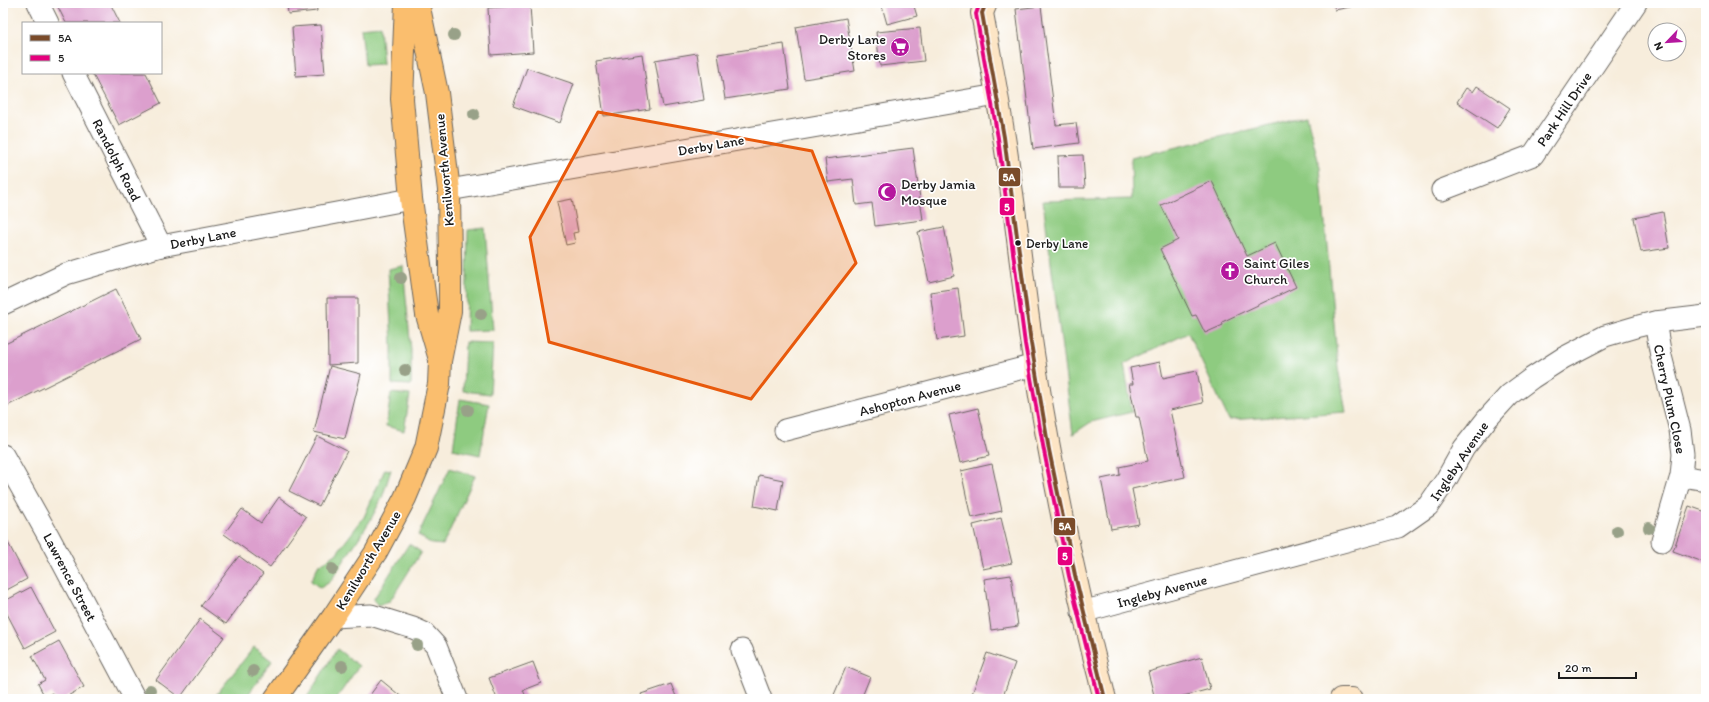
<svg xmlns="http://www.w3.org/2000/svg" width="1709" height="702" font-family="Itim,sans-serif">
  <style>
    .green { fill: #8ecb80; stroke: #55744e }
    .building { fill: #dc9fcd }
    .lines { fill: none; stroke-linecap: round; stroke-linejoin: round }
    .street-casing { stroke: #69655f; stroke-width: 23 }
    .secondary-casing { stroke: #69655f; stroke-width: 24 }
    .highway-casing { stroke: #69655f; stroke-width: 24 }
    .street { stroke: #fff; stroke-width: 21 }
    .secondary { stroke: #fde5c5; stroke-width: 22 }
    .highway { stroke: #fabe6e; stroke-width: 22 }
    .bus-1-casing { stroke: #fff; stroke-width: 7 }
    .bus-2-casing { stroke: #fff; stroke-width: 7 }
    .bus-1 { stroke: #7a4b2a; stroke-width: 4 }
    .bus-2 { stroke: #e5007d; stroke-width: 4 }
    .tree { fill: #98a188 }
    .marked { fill: #e8590c; fill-opacity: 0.2; stroke: #e8590c; stroke-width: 3; stroke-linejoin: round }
    .bus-dot { fill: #1c1c1c; stroke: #fff; stroke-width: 1.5 }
    .labels { text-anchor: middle; stroke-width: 3.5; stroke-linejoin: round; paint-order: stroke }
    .bus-label { font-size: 13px; fill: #1c1c1c; stroke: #fff; text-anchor: start }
    .poi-label { font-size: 14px; fill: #1c1c1c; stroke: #fff; text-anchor: start }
    .street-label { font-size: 14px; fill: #1c1c1c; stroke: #fff }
    .line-badge { stroke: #fff; stroke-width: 1.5 }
    .badge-label { font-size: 11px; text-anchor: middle; font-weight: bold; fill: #fff }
  </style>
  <rect width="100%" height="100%" fill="#fff"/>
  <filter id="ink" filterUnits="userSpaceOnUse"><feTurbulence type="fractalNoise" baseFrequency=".025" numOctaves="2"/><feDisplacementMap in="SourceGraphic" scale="8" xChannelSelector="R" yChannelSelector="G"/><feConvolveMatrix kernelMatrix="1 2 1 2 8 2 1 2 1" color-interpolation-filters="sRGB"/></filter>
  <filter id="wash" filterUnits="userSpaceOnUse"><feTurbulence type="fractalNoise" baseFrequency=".012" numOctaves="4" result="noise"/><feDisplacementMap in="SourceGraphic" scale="16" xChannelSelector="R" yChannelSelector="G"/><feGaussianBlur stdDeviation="0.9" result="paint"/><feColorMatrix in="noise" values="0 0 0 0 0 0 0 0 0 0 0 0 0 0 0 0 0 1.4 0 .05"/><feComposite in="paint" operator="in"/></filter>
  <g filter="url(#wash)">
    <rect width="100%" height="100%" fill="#f7eddc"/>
    <!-- green -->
    <g class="green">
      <path d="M 380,26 L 383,64 L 365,65 L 361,28 Z"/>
      <path d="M 1307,116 L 1320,168 L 1338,368 L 1346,412 L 1229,420 L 1188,333 L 1124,364 L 1132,412 L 1091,422 L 1073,434 L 1043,201 L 1132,199 L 1131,158 Z"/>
      <path d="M 485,228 L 493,330 L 466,331 L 468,230 Z"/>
      <path d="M 403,266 L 411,350 L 411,385 L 392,384 L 392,346 L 388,269 Z"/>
      <path d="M 465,342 L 493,343 L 490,394 L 463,391 Z"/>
      <path d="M 391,393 L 410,395 L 404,431 L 386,426 Z"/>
      <path d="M 460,399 L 489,404 L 480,455 L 453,449 Z"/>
      <path d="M 450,468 L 475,476 L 443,545 L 432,544 L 418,535 Z"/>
      <path d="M 385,469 L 391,470 L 382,498 L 370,521 L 330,582 L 320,588 L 311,581 L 318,566 L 336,554 L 364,517 Z"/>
      <path d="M 409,544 L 421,552 L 390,601 L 378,605 L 373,600 Z"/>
      <path d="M 254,647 L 272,661 L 245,699 L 213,699 Z"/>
      <path d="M 337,649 L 359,666 L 336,699 L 306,699 Z"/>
    </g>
    <g id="blocks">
      <!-- building -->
      <g class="building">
        <path d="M 56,3 L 110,3 L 120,23 L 66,23 Z"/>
        <path d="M 287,3 L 316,3 L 317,11 L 288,14 Z"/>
        <path d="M 881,3 L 913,3 L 917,16 L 887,24 Z"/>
        <path d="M 1333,3 L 1365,3 L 1365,4 L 1335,10 Z"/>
        <path d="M 530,5 L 533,52 L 491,55 L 488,8 Z"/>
        <path d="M 1041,6 L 1056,125 L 1076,123 L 1079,143 L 1033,149 L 1016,9 Z"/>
        <path d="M 846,18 L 855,71 L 804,79 L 796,27 Z"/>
        <path d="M 321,25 L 325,74 L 296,76 L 292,27 Z"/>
        <path d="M 920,28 L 924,61 L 880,66 L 876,32 Z"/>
        <path d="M 784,44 L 790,89 L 725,99 L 718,54 Z"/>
        <path d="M 697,53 L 704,100 L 663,107 L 655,60 Z"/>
        <path d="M 642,54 L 650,109 L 604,116 L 596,61 Z"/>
        <path d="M 527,68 L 574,84 L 560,123 L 513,106 Z"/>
        <path d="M 92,73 L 146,73 L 161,103 L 119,125 Z"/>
        <path d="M 1477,86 L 1510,108 L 1497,128 L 1457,102 L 1466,88 L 1473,92 Z"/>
        <path d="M 913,148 L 923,220 L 875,226 L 872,203 L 856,205 L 853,179 L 828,182 L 825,159 Z"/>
        <path d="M 1083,155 L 1085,188 L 1059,188 L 1058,156 Z"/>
        <path d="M 1212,181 L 1247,256 L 1275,243 L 1296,287 L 1222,322 L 1223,325 L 1205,333 L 1196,315 L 1192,316 L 1160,249 L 1178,240 L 1161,205 Z"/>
        <path d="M 572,199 L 578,232 L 573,233 L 575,243 L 566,245 L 557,202 Z"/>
        <path d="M 1663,212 L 1669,248 L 1641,252 L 1634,218 Z"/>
        <path d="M 944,227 L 954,276 L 929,282 L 918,232 Z"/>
        <path d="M 958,288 L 964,336 L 937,340 L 930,292 Z"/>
        <path d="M 116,289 L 141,339 L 3,408 L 3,345 Z"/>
        <path d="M 327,298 L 358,298 L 358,363 L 328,365 Z"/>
        <path d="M 1160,362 L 1163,378 L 1197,371 L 1203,403 L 1170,410 L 1185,477 L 1132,489 L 1139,524 L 1111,529 L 1101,479 L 1120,475 L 1119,467 L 1148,461 L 1139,417 L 1136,417 L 1129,384 L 1133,384 L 1130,368 Z"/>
        <path d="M 330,366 L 361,374 L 345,439 L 314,432 Z"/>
        <path d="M 978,408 L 989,456 L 960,463 L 949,415 Z"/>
        <path d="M 317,436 L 347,451 L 319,506 L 289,491 Z"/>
        <path d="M 992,464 L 1002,511 L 971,518 L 961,471 Z"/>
        <path d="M 759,475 L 783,480 L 778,511 L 754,506 Z"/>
        <path d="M 279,497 L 306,517 L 270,567 L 224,534 L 242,509 L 261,523 Z"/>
        <path d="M 1689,506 L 1706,512 L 1706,563 L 1673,551 Z"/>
        <path d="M 1001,518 L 1012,563 L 983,569 L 973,525 Z"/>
        <path d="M 4,535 L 27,579 L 3,592 L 3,536 Z"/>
        <path d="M 239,556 L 263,574 L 226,624 L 201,606 Z"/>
        <path d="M 1011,575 L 1018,626 L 991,630 L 984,579 Z"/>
        <path d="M 31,587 L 55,632 L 25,648 L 3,606 L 3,602 Z"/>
        <path d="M 200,619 L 224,637 L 180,698 L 156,680 Z"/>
        <path d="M 59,641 L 84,687 L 62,699 L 55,699 L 52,693 L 45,697 L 38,684 L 45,680 L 32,656 Z"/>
        <path d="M 987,653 L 1015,663 L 1002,699 L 986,699 L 972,694 Z"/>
        <path d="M 1202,657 L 1210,689 L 1172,699 L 1155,699 L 1148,672 Z"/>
        <path d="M 533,662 L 541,683 L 523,690 L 527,699 L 497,699 L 489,678 Z"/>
        <path d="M 846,667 L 870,677 L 861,699 L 839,699 L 833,697 Z"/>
        <path d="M 381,680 L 404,699 L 367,699 Z"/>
        <path d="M 671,684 L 677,699 L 643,699 L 641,694 Z"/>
      </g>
    </g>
  </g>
  <g filter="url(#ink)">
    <use href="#blocks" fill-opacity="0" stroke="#69655f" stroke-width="1"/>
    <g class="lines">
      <!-- street casing -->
      <g class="street-casing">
        <g id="street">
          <path d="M 38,3 L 48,23"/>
          <path d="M 73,73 L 161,246"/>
          <path d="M 449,190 L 997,95"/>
          <path d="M 1442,190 L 1533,155 L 1636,3"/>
          <path d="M 3,304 L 66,274 L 161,246 L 411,199"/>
          <path d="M 1655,322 L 1661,356 L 1680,430 L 1683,454 L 1681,476 L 1662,541"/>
          <path d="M 785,430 L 1035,365"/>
          <path d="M 3,455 L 49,537 L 135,699"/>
          <path d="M 1681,476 L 1706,480"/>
          <path d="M 1082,612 L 1398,527 L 1428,506 L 1446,480 L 1464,448 L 1487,419 L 1509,395 L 1532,378 L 1563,358 L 1605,336 L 1639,326 L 1655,322 L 1706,316"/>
          <path d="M 333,617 L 371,615 L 413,628 L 424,633 L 436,646 L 457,699"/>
          <path d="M 742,650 L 761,699"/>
        </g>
      </g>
      <!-- secondary casing -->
      <g class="secondary-casing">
        <g id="secondary">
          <path d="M 986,3 L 982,13 C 992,68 1003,123 1010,179 C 1019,241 1025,304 1035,366 C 1053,478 1076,589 1105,699"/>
          <path d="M 1341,699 L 1352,699"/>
        </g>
      </g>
      <!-- highway casing -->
      <g class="highway-casing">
        <g id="highway">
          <path d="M 406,3 L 402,99 L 411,199 L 427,315 L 439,356"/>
          <path d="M 275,699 L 333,617 L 376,552 L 405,498 L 426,448 L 439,384 L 440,361 L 450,311 L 450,267 L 449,190 L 437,93 L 418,3"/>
        </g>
      </g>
      <!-- street -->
      <use href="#street" class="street"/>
      <!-- secondary -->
      <use href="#secondary" class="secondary"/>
      <!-- highway -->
      <use href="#highway" class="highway"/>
      <!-- bus-1 casing -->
      <g class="bus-1-casing">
        <path id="bus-1" d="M 986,3 L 982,13 L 1004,137 L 1031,343 L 1049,450 L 1075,575 L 1105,699"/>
      </g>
      <!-- bus-2 casing -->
      <g class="bus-2-casing">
        <path id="bus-2" d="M 980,3 L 976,14 L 998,138 L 1025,344 L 1044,451 L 1069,576 L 1099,699"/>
      </g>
      <!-- bus-1 -->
      <use href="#bus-1" class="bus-1"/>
      <!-- bus-2 -->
      <use href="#bus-2" class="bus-2"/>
    </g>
    <!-- trees -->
    <g class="tree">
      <circle cx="454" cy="35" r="6"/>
      <circle cx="474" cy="114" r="6"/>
      <circle cx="401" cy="278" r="6"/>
      <circle cx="481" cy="314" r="6"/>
      <circle cx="405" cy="370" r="6"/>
      <circle cx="468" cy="410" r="6"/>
      <circle cx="1649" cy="528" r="6"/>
      <circle cx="1617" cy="531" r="6"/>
      <circle cx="332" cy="569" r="6"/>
      <circle cx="417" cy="645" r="6"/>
      <circle cx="342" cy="666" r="6"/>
      <circle cx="253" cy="671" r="6"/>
      <circle cx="150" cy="690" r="6"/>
    </g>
  </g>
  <!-- marked area -->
  <path class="marked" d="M 598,112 L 812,151 L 856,263 L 751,399 L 549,342 L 530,237 Z"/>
  <!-- icons -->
  <defs>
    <g id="supermarket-disc" transform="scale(1)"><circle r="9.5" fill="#b5179e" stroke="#fff"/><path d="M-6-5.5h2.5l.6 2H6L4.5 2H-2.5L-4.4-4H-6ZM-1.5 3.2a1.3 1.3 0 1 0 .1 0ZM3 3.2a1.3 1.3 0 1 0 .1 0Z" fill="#fff"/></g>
    <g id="mosque-disc" transform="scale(1)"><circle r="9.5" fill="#b5179e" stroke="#fff"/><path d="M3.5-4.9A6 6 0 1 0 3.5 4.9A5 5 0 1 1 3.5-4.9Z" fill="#fff"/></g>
    <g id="church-disc" transform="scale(1)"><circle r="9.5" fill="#b5179e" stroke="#fff"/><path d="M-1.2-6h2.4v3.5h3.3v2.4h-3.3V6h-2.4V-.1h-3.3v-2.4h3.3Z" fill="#fff"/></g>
  </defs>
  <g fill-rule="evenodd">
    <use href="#supermarket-disc" x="900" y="47"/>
    <use href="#mosque-disc" x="887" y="192"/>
    <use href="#church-disc" x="1230" y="271"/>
  </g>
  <!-- markers -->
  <circle class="bus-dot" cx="1018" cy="243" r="3.5"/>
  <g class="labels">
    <!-- bus labels -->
    <g class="bus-label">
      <text x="1026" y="248">Derby Lane</text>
    </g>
    <!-- poi labels -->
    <g class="poi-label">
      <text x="886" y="44" text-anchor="end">Derby Lane<tspan x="886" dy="16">Stores</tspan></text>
      <text x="901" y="189">Derby Jamia<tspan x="901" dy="16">Mosque</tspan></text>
      <text x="1244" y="268">Saint Giles<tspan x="1244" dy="16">Church</tspan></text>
    </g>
    <!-- street labels -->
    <g class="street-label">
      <text transform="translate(1564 109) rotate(-56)" y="5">Park Hill Drive</text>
      <text transform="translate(711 145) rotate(-10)" y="5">Derby Lane</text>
      <text transform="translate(117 160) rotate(63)" y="5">Randolph Road</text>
      <text transform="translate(444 170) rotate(-95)" y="5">Kenilworth Avenue</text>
      <text transform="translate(203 238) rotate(-11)" y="5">Derby Lane</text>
      <text transform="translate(910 398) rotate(-15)" y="5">Ashopton Avenue</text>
      <text transform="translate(1670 399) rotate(78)" y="5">Cherry Plum Close</text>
      <text transform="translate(1459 461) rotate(-56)" y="5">Ingleby Avenue</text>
      <text transform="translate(368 560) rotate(-59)" y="5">Kenilworth Avenue</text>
      <text transform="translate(70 577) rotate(62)" y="5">Lawrence Street</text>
      <text transform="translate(1162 591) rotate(-15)" y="5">Ingleby Avenue</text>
    </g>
  </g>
  <g class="line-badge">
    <rect x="998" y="167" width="23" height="20" rx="4" fill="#7a4b2a"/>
    <rect x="999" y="197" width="16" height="19" rx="4" fill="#e5007d"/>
    <rect x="1053" y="517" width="23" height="19" rx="4" fill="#7a4b2a"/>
    <rect x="1057" y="546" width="16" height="20" rx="4" fill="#e5007d"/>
  </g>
  <g class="badge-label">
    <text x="1009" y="181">5A</text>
    <text x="1007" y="211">5</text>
    <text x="1065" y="530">5A</text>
    <text x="1065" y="560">5</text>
  </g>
  <!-- margin -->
  <rect width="1709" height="702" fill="none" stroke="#fff" stroke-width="16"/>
  <!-- legend -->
  <rect x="22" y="22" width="140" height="52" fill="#ffffff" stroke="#a4a4a4"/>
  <rect x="30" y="35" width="20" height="6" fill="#7a4b2a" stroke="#a4a4a4"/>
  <text x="58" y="42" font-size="12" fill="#1c1c1c">5A</text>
  <rect x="30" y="55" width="20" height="6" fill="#e5007d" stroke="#a4a4a4"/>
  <text x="58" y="62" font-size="12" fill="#1c1c1c">5</text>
  <!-- north arrow -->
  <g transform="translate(1667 42) rotate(245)"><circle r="19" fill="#ffffff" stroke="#a4a4a4"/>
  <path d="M0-3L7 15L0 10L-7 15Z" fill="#b5179e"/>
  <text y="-6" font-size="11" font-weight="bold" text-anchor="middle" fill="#1c1c1c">N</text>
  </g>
  <!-- scale -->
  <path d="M1559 672v6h77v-6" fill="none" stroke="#1c1c1c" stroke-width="2"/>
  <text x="1565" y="672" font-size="12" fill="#1c1c1c" stroke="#ffffff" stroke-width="3" paint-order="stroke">20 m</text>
</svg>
